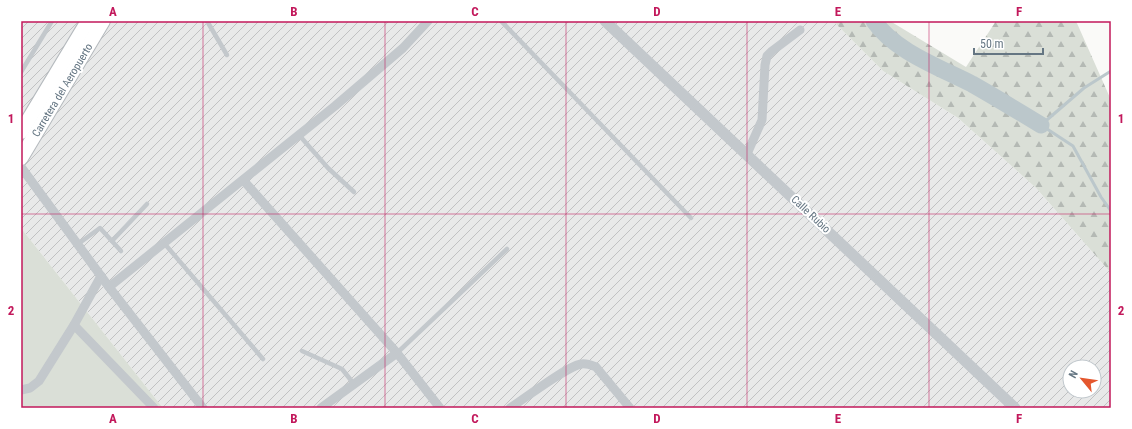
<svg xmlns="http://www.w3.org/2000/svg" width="1132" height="429" font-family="'Roboto Condensed',sans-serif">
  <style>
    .industrial { fill: url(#industrial-furrows); fill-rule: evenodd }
    .grass { fill: #dadfd7 }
    .forest { fill: url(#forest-firs) }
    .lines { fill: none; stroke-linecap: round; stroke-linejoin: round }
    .stream { stroke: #bbc7cb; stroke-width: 3 }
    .river { stroke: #bbc7cb; stroke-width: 17 }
    .primary-casing { stroke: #b5babe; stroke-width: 16 }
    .service { stroke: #c3c8cc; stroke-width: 4.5 }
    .minor { stroke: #c3c8cc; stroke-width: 9 }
    .tertiary { stroke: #c3c8cc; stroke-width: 11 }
    .primary { stroke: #fff; stroke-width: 14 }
    .grid { fill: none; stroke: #c2185b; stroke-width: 1; stroke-opacity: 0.55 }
    .labels { text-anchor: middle; stroke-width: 4; stroke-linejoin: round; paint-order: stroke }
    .street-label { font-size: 11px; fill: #657683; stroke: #fff }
    .neatline { fill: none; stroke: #c2185b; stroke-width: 1.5 }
    .grid-label { font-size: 13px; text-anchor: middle; font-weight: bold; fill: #c2185b }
  </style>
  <defs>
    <pattern id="industrial-furrows" width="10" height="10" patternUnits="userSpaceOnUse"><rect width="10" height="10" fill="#e8e9e9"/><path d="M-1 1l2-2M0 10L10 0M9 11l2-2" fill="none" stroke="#c0c1c2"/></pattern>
    <pattern id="forest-firs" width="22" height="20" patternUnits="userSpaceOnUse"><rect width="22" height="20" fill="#dadfd7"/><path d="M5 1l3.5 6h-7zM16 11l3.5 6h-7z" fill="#b4b9b4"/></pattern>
  </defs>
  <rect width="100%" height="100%" fill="#fafaf8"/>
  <!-- industrial -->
  <path class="industrial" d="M 21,21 L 833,21 L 883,71 L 958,118 L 1036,188 L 1111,273 L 1111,408 L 163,408 L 21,228 ZM 1070,367 L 1094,367 L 1094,391 L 1070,391 Z"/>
  <!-- grass -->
  <path class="grass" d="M 21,228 L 163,408 L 21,408 Z"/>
  <!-- forest -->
  <path class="forest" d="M 833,21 L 890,21 L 966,67 L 996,21 L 1076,21 L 1111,100 L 1111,273 L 1036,188 L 958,118 L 883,71 Z"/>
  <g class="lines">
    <!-- stream -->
    <path class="stream" d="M 1111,71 L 1084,88 L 1041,125 L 1073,146 L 1101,197 L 1111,211"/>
    <!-- river -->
    <path class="river" d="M 874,21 C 894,51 941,68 972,84 C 995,97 1018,111 1041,125"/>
    <!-- primary casing -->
    <g class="primary-casing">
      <g id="primary">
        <path d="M 21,132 L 88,21"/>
        <path d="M 21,158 L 103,21"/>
      </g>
    </g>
    <!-- service -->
    <g class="service">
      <path d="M 207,21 L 227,55"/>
      <path d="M 501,21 L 691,218"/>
      <path d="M 21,72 L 52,21"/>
      <path d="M 299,135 L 328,168 L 354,192"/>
      <path d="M 112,241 L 147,204"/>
      <path d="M 164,243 L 263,359"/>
      <path d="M 78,244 L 100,228 L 121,251"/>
      <path d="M 302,351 L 342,369 L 354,384"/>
      <path d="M 397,353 L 507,249"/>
    </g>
    <!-- minor -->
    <g class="minor">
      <path d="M 747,154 L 762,120 L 765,65 L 767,56 L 772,51 L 800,30"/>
      <path d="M 21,167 L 109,287 L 203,408"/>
      <path d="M 243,180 L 397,353 L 440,408"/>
      <path d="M 109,287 L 335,106 L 403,48 L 428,21"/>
      <path d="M 74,325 L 154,408"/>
      <path d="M 21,390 L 30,388 L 39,381 L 74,325 L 101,276"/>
      <path d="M 321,408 L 397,353"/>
      <path d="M 510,408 C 527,397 564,368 581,364 C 587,363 591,365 596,367 L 630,408"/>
    </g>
    <!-- tertiary -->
    <path class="tertiary" d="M 605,21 L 1015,408"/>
    <!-- primary -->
    <use href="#primary" class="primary"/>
  </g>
  <!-- grid -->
  <path class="grid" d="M 203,21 L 203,408M 385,21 L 385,408M 566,21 L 566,408M 747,21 L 747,408M 929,21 L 929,408M 21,214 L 1111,214"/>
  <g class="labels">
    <!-- street labels -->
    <g class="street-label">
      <text transform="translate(62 90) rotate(-59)" y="4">Carretera del Aeropuerto</text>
      <text transform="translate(811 214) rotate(43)" y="4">Calle Rubio</text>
    </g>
  </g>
  <!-- border -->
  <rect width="1132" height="429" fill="none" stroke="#ffffff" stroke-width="44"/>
  <!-- north arrow -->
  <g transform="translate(1082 379) rotate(299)"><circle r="19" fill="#ffffff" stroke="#c1c8cd"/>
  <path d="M0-3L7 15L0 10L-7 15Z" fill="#e4572e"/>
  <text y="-6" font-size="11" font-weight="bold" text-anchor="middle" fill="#657683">N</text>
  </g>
  <!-- scale -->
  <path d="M974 48v6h69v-6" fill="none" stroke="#657683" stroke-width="2"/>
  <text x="980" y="48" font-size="12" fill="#657683" stroke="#ffffff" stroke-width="3" paint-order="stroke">50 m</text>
  <rect x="22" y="22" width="1088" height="385" class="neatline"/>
  <g class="grid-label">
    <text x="113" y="16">A</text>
    <text x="294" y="16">B</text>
    <text x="475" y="16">C</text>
    <text x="657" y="16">D</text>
    <text x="838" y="16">E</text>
    <text x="1019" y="16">F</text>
    <text x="11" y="123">1</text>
    <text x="1121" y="123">1</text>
    <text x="11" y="315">2</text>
    <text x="1121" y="315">2</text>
    <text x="113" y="423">A</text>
    <text x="294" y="423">B</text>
    <text x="475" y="423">C</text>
    <text x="657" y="423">D</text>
    <text x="838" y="423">E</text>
    <text x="1019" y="423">F</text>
  </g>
</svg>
